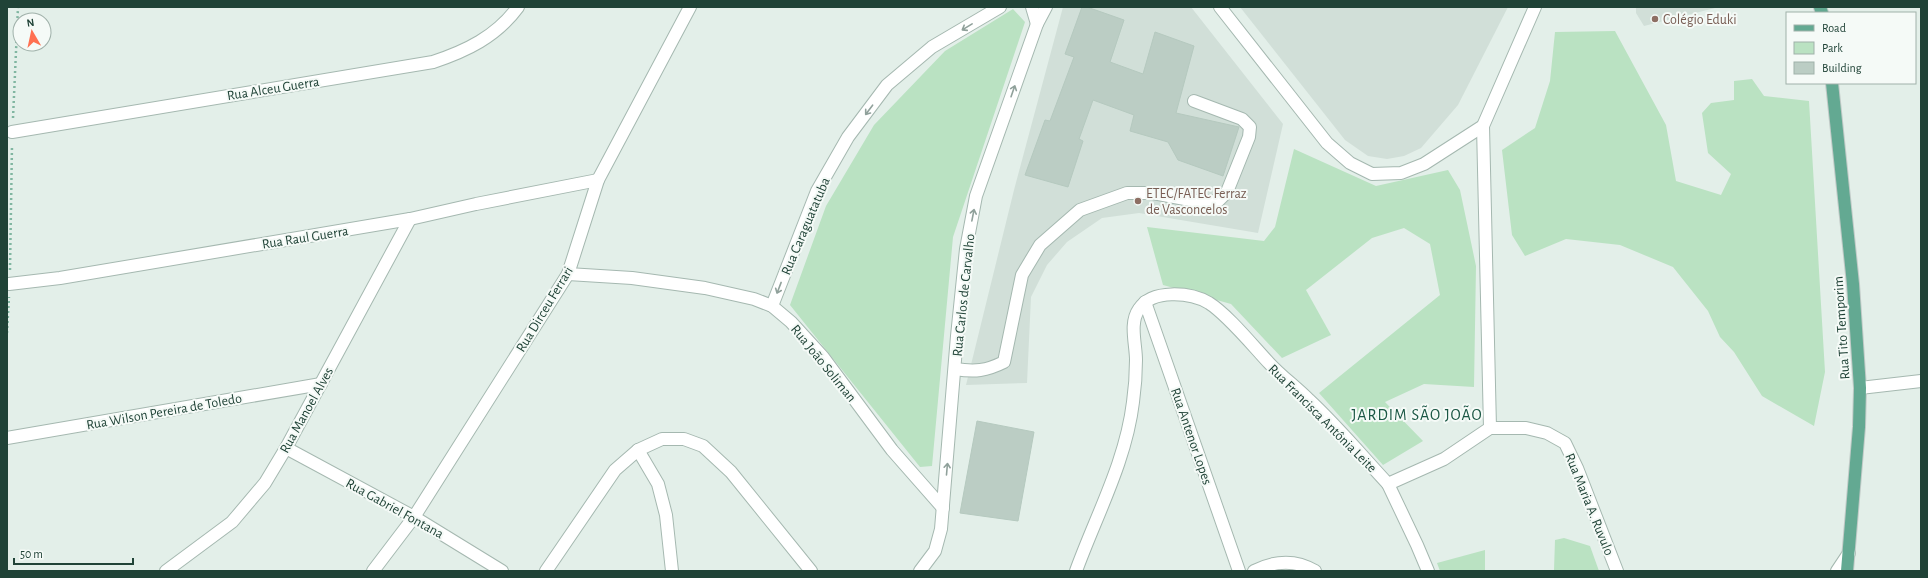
<svg xmlns="http://www.w3.org/2000/svg" width="1928" height="578" font-family="'Alegreya Sans',sans-serif">
  <style>
    .built { fill: #d1dfd8 }
    .green { fill: #bae2c2 }
    .building { fill: #bbcdc4; stroke: #b5c9bf }
    .lines { fill: none; stroke-linecap: round; stroke-linejoin: round }
    .minor-casing { stroke: #a5b8b0; stroke-width: 14 }
    .major-casing { stroke: #c1cac7; stroke-width: 14 }
    .path { stroke: #80b6a1; stroke-width: 2.5; stroke-dasharray: 2 3; stroke-linecap: butt }
    .minor { stroke: #fff; stroke-width: 12 }
    .major { stroke: #63a992; stroke-width: 12 }
    .oneway { stroke: #90a19b }
    .education-dot { fill: #8d6e63; stroke: #f5faf7; stroke-width: 1.5 }
    .labels { text-anchor: middle; stroke-width: 4; stroke-linejoin: round; paint-order: stroke }
    .education-label { font-size: 14px; fill: #785e54; stroke: #f5faf7; text-anchor: start }
    .street-label { font-size: 14px; fill: #204337; stroke: #f5faf7 }
    .quarter-label { font-size: 16px; letter-spacing: 1px; fill: #1a5744; stroke: #f5faf7 }
  </style>
  <rect width="100%" height="100%" fill="#e3efe9"/>
  <!-- built -->
  <g class="built">
    <path d="M 1063,7 L 1191,7 L 1283,124 L 1258,233 L 1139,213 L 1102,218 L 1067,242 L 1047,265 L 1031,297 L 1027,383 L 966,385 L 1014,190 Z"/>
    <path d="M 1240,7 L 1508,7 L 1458,105 L 1421,148 L 1404,156 L 1387,159 L 1368,156 L 1345,140 Z"/>
    <path d="M 1636,7 L 1719,7 L 1644,26 L 1636,13 Z"/>
  </g>
  <!-- green -->
  <g class="green">
    <path d="M 1013,9 L 1025,22 L 953,237 L 932,466 L 920,467 L 790,305 L 826,206 L 874,125 L 945,51 Z"/>
    <path d="M 1615,31 L 1666,125 L 1676,181 L 1721,195 L 1731,174 L 1708,153 L 1702,113 L 1711,103 L 1734,100 L 1734,81 L 1752,79 L 1764,96 L 1809,101 L 1825,372 L 1814,426 L 1762,396 L 1734,352 L 1720,337 L 1708,311 L 1673,267 L 1620,245 L 1566,239 L 1525,256 L 1512,235 L 1502,150 L 1535,128 L 1550,81 L 1555,32 Z"/>
    <path d="M 1294,149 L 1376,186 L 1448,170 L 1460,190 L 1476,266 L 1474,387 L 1424,384 L 1385,402 L 1423,441 L 1383,465 L 1319,393 L 1440,295 L 1430,244 L 1404,228 L 1372,238 L 1306,290 L 1331,335 L 1282,358 L 1231,304 L 1163,285 L 1147,227 L 1264,241 L 1275,227 Z"/>
    <path d="M 1564,538 L 1590,546 L 1599,571 L 1553,571 L 1554,570 L 1555,540 Z"/>
    <path d="M 1485,550 L 1485,571 L 1440,571 L 1437,563 Z"/>
  </g>
  <!-- building -->
  <g class="building">
    <path d="M 1082,7 L 1087,7 L 1124,20 L 1110,62 L 1143,74 L 1155,32 L 1194,46 L 1176,113 L 1239,127 L 1223,176 L 1178,160 L 1168,142 L 1130,131 L 1134,115 L 1093,100 L 1079,139 L 1083,141 L 1068,187 L 1025,175 L 1045,120 L 1050,121 L 1074,57 L 1065,54 Z"/>
    <path d="M 977,421 L 1034,432 L 1018,521 L 960,513 Z"/>
  </g>
  <g class="lines">
    <!-- minor casing -->
    <g class="minor-casing">
      <g id="minor">
        <path d="M 1032,7 L 1037,24"/>
        <path d="M 1220,7 L 1327,143 L 1350,163 L 1372,174 L 1401,173 L 1424,164 L 1483,126"/>
        <path d="M 12,132 L 433,62 C 466,51 496,37 518,7"/>
        <path d="M 568,274 L 632,278 L 705,288 L 754,299 L 772,306 L 791,322 L 823,357 L 892,450 L 943,508"/>
        <path d="M 9,284 L 60,278 L 410,219 L 476,204 L 598,180"/>
        <path d="M 1145,302 L 1239,571"/>
        <path d="M 772,306 L 817,191 L 848,137 L 887,85 L 932,47 L 1000,7"/>
        <path d="M 955,369 C 975,372 986,371 1004,362 L 1022,275 L 1040,245 L 1080,210 L 1127,193 L 1153,193 L 1201,202 L 1218,201 L 1227,192 L 1249,137 L 1250,127 L 1242,119 L 1194,101"/>
        <path d="M 1860,388 L 1921,381"/>
        <path d="M 1490,428 L 1526,428 L 1547,433 L 1565,443 L 1577,468 L 1617,571"/>
        <path d="M 7,438 L 321,384"/>
        <path d="M 286,448 L 414,517 L 502,571"/>
        <path d="M 638,450 L 658,484 L 666,515 L 672,571"/>
        <path d="M 1388,484 L 1417,545 L 1428,571"/>
        <path d="M 166,571 L 232,522 L 265,483 L 286,448 L 410,219"/>
        <path d="M 373,571 L 414,517 L 568,274 L 598,180 L 690,7"/>
        <path d="M 546,571 L 615,470 L 638,450 L 662,439 L 684,439 L 703,446 L 731,472 L 811,571"/>
        <path d="M 920,571 L 935,551 L 941,529 L 957,336 L 966,249 L 976,196 L 1037,24 L 1046,7"/>
        <path d="M 1076,571 C 1096,516 1126,461 1133,402 C 1135,388 1136,373 1136,360 C 1136,344 1129,323 1139,309 C 1152,289 1190,292 1209,303 C 1228,315 1253,346 1269,363 C 1281,376 1296,387 1309,400 C 1337,426 1362,456 1388,484 L 1444,459 L 1490,428 L 1483,126 L 1535,7"/>
        <path d="M 1254,571 C 1274,561 1295,559 1315,571"/>
        <path d="M 1837,571 L 1849,553"/>
      </g>
    </g>
    <!-- major casing -->
    <g class="major-casing">
      <g id="major">
        <path d="M 1820,7 L 1822,13"/>
        <path d="M 1832,83 L 1853,284 L 1860,388 L 1859,427 L 1847,571"/>
      </g>
    </g>
    <!-- path -->
    <g class="path">
      <path d="M 13,118 L 18,7"/>
      <path d="M 10,270 L 12,145"/>
      <path d="M 7,333 L 9,297"/>
    </g>
    <!-- minor -->
    <use href="#minor" class="minor"/>
    <!-- major -->
    <use href="#major" class="major"/>
  </g>
  <!-- one-way arrows -->
  <defs><path id="oneway-shaft" d="M-6 0H5M1.5-3L5.5 0L1.5 3" fill="none" stroke-width="1.6" stroke-linecap="round" stroke-linejoin="round"/></defs>
  <g class="oneway">
    <use href="#oneway-shaft" transform="translate(967 27) rotate(149)"/>
    <use href="#oneway-shaft" transform="translate(1013 91) rotate(-71)"/>
    <use href="#oneway-shaft" transform="translate(869 110) rotate(127)"/>
    <use href="#oneway-shaft" transform="translate(973 215) rotate(-79)"/>
    <use href="#oneway-shaft" transform="translate(779 288) rotate(111)"/>
    <use href="#oneway-shaft" transform="translate(947 469) rotate(-85)"/>
  </g>
  <!-- markers -->
  <g class="education-dot">
    <circle cx="1655" cy="19" r="4"/>
    <circle cx="1138" cy="201" r="4"/>
  </g>
  <g class="labels">
    <!-- education labels -->
    <g class="education-label">
      <text x="1663" y="24">Colégio Eduki</text>
      <text x="1146" y="198">ETEC/FATEC Ferraz<tspan x="1146" dy="16">de Vasconcelos</tspan></text>
    </g>
    <!-- street labels -->
    <g class="street-label">
      <text transform="translate(273 88) rotate(-9)" y="5">Rua Alceu Guerra</text>
      <text transform="translate(805 226) rotate(-67)" y="5">Rua Caraguatatuba</text>
      <text transform="translate(305 237) rotate(-9)" y="5">Rua Raul Guerra</text>
      <text transform="translate(963 295) rotate(-84)" y="5">Rua Carlos de Carvalho</text>
      <text transform="translate(544 309) rotate(-59)" y="5">Rua Dirceu Ferrari</text>
      <text transform="translate(1841 328) rotate(-94)" y="5">Rua Tito Temporim</text>
      <text transform="translate(824 363) rotate(51)" y="5">Rua João Soliman</text>
      <text transform="translate(306 410) rotate(-61)" y="5">Rua Manoel Alves</text>
      <text transform="translate(164 411) rotate(-10)" y="5">Rua Wilson Pereira de Toledo</text>
      <text transform="translate(1323 418) rotate(45)" y="5">Rua Francisca Antônia Leite</text>
      <text transform="translate(1192 436) rotate(71)" y="5">Rua Antenor Lopes</text>
      <text transform="translate(1590 504) rotate(68)" y="5">Rua Maria A. Ruvulo</text>
      <text transform="translate(395 508) rotate(29)" y="5">Rua Gabriel Fontana</text>
    </g>
    <!-- quarter labels -->
    <g class="quarter-label">
      <text x="1417" y="420">JARDIM SÃO JOÃO</text>
    </g>
  </g>
  <!-- border -->
  <rect width="1928" height="578" fill="none" stroke="#204337" stroke-width="16"/>
  <!-- legend -->
  <rect x="1786" y="12" width="130" height="72" fill="#f5faf7" stroke="#a0b1aa"/>
  <rect x="1794" y="25" width="20" height="6" fill="#63a992" stroke="#a0b1aa"/>
  <text x="1822" y="32" font-size="12" fill="#204337">Road</text>
  <rect x="1794" y="42" width="20" height="12" fill="#bae2c2" stroke="#a0b1aa"/>
  <text x="1822" y="52" font-size="12" fill="#204337">Park</text>
  <rect x="1794" y="62" width="20" height="12" fill="#bbcdc4" stroke="#a0b1aa"/>
  <text x="1822" y="72" font-size="12" fill="#204337">Building</text>
  <!-- north arrow -->
  <g transform="translate(32 32) rotate(351)"><circle r="19" fill="#f5faf7" stroke="#a0b1aa"/>
  <path d="M0-3L7 15L0 10L-7 15Z" fill="#ff7051"/>
  <text y="-6" font-size="11" font-weight="bold" text-anchor="middle" fill="#204337">N</text>
  </g>
  <!-- scale -->
  <path d="M14 558v6h119v-6" fill="none" stroke="#204337" stroke-width="2"/>
  <text x="20" y="558" font-size="12" fill="#204337" stroke="#f5faf7" stroke-width="3" paint-order="stroke">50 m</text>
</svg>
